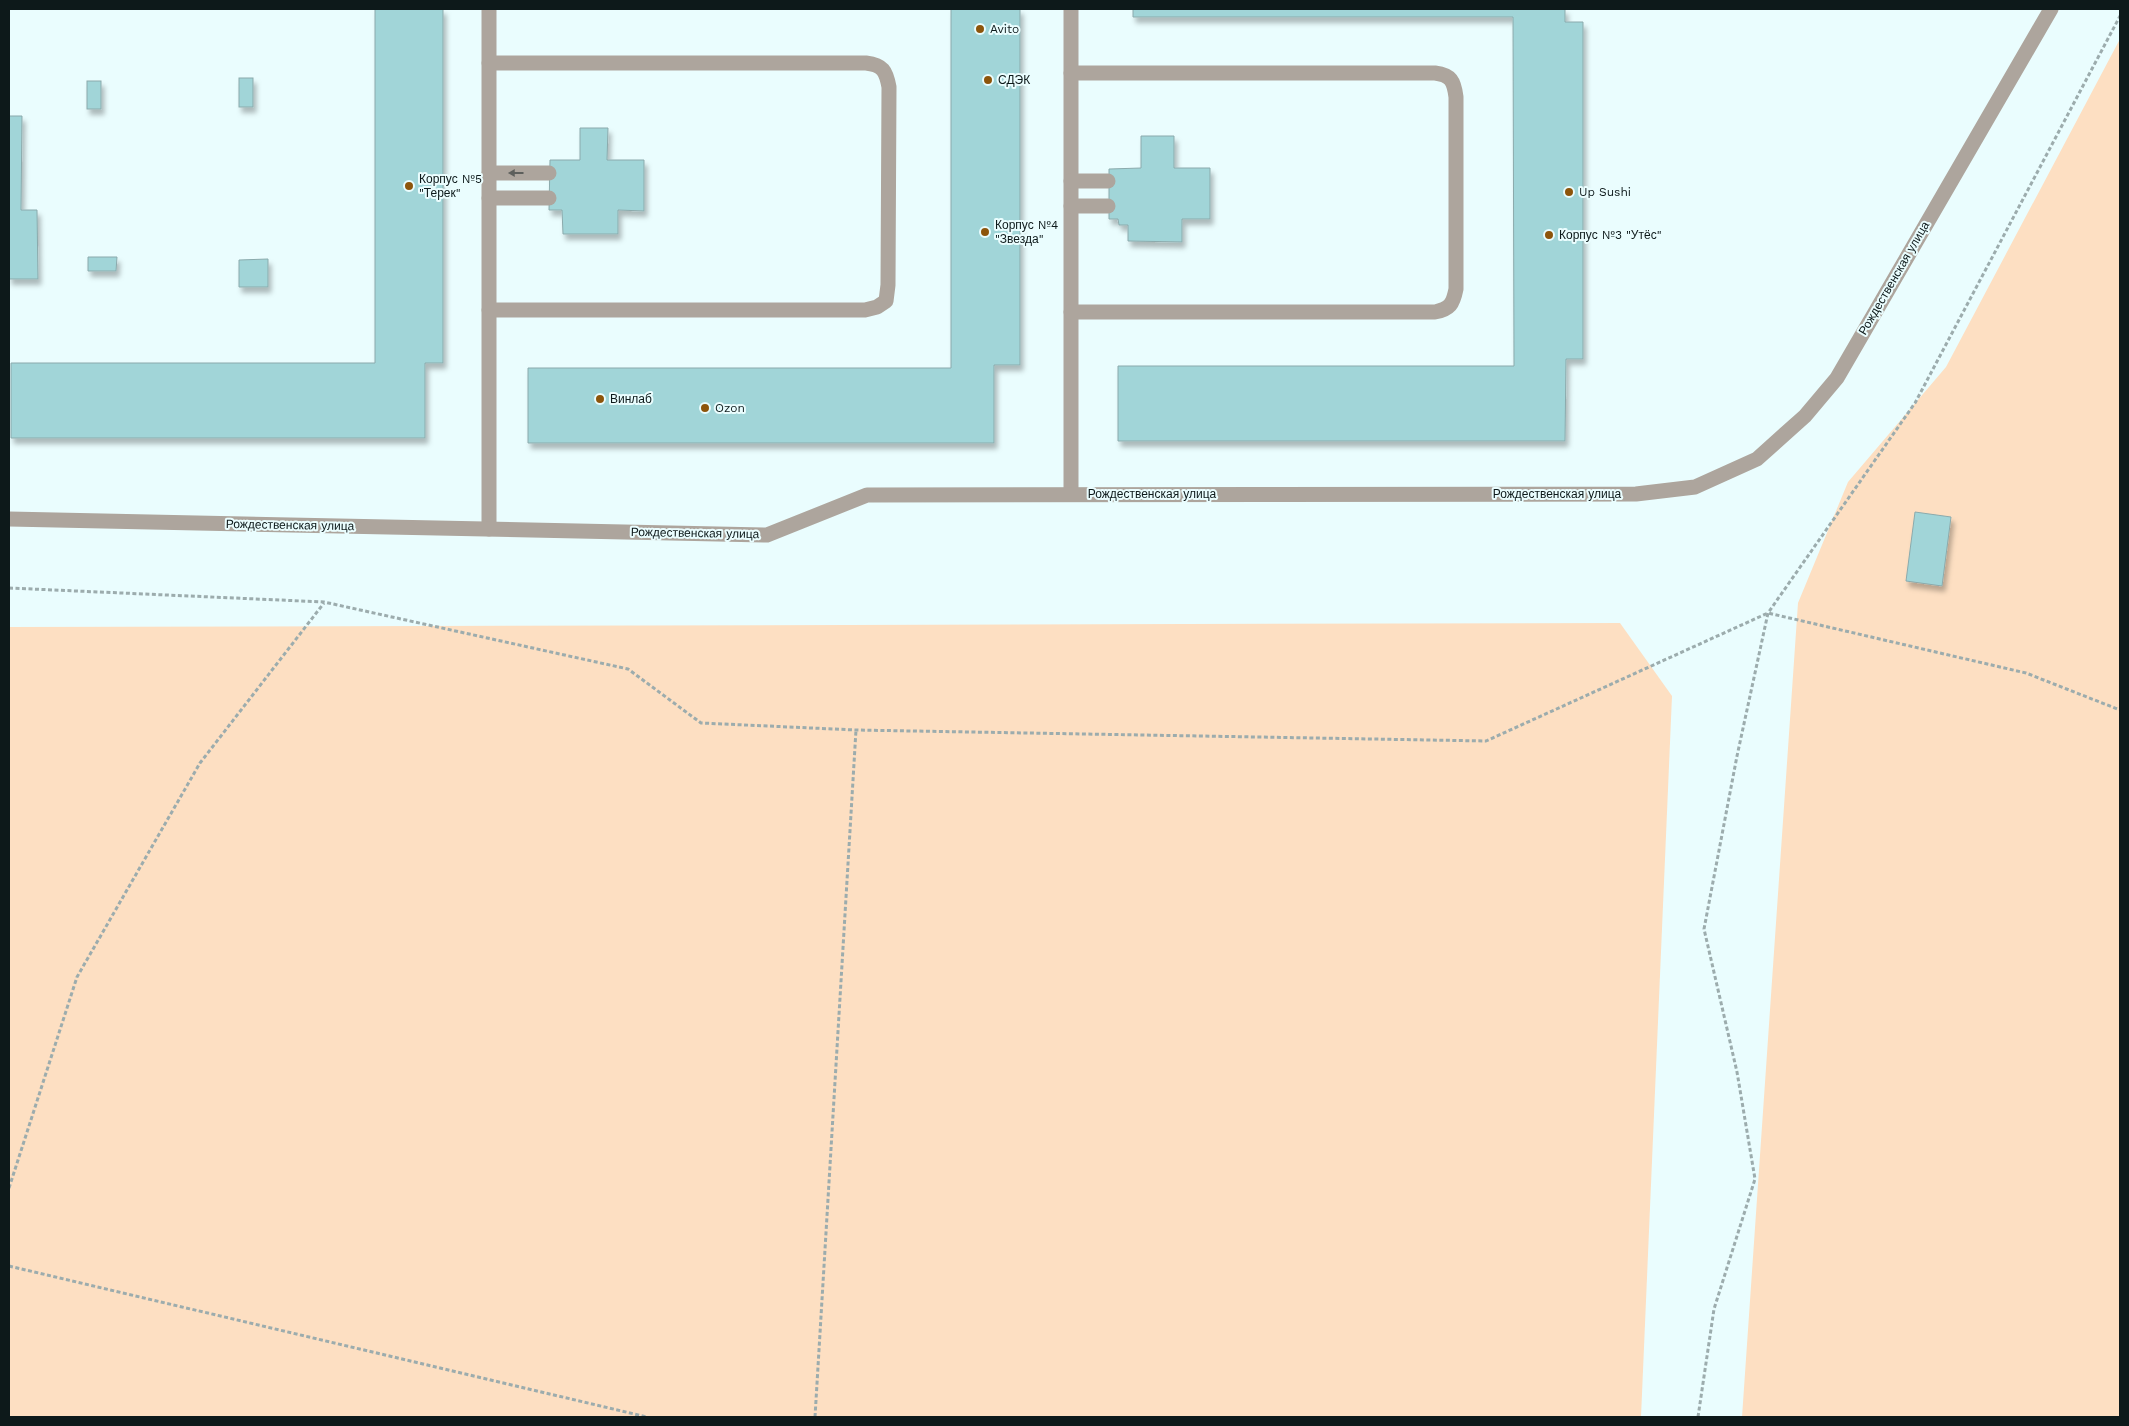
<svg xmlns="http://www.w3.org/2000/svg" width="2129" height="1426" font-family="'Work Sans',sans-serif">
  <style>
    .green { fill: #fddfc2 }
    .building { fill: #a1d5d8; stroke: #8baaac; filter: url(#shadow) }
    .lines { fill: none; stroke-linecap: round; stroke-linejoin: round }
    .path { stroke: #9cacad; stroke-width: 3; stroke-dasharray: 4 2.5; stroke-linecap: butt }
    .lane { stroke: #ada59d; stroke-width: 15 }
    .street { stroke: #ada59d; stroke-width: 15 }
    .oneway { fill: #5d5f5c }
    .poi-dot { fill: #8d550b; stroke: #eafdfe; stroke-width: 2 }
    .labels { text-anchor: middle; stroke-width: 4; stroke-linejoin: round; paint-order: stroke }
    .poi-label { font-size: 12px; fill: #0d191a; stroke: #eafdfe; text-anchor: start }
    .street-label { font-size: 12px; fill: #0d191a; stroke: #eafdfe }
  </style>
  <defs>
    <filter id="shadow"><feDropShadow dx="3" dy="5.5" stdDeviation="2.5" flood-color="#0004"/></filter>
  </defs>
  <rect width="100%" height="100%" fill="#eafdfe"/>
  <!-- green -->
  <g class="green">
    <path d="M 2120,39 L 2120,1417 L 1742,1417 L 1798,603 L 1848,482 L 1946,367 Z"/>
    <path d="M 1620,623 L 1672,696 L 1641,1417 L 9,1417 L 9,627 Z"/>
  </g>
  <!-- building -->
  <g class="building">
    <path d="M 375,9 L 443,9 L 443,363 L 425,363 L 425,438 L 11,438 L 11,363 L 375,363 Z"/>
    <path d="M 951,9 L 1020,9 L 1020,365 L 994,365 L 994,443 L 528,443 L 528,368 L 951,368 Z"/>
    <path d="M 1133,9 L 1565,9 L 1565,22 L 1583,22 L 1583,359 L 1566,359 L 1565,441 L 1118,441 L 1118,366 L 1514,366 L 1513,17 L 1133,17 Z"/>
    <rect x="239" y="78" width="14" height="29"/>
    <rect x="87" y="81" width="14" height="28"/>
    <path d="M 9,116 L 22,116 L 21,210 L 37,210 L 38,279 L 9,279 Z"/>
    <path d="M 580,128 L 608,128 L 607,160 L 644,160 L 644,211 L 618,210 L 618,234 L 563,234 L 562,210 L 549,210 L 550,160 L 580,160 Z"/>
    <path d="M 1141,136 L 1174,136 L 1174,168 L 1210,168 L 1210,219 L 1182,219 L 1182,242 L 1128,241 L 1128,225 L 1119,225 L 1118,219 L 1109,219 L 1109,169 L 1141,168 Z"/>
    <path d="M 88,257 L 117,257 L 116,271 L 88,271 Z"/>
    <path d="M 268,259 L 268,287 L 239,287 L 239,260 Z"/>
    <path d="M 1915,512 L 1951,517 L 1942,586 L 1906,581 Z"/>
  </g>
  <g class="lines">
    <!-- path -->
    <g class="path">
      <path d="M 9,588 L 324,602 L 628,669 L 701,723 L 856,730 L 1486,741 L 1768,613 L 2026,673 L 2120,710"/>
      <path d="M 9,1188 L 77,977 L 200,763 L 324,603"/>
      <path d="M 9,1266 L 647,1417"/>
      <path d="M 815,1417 L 856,730"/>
      <path d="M 1698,1417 L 1714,1309 L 1755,1179 L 1737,1072 L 1704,929 L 1737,756 L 1768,613 L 1915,403 L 2120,16"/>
    </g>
    <!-- lane -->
    <g class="lane">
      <path d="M 1071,9 L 1071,494"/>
      <path d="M 1071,73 L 1435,73 C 1451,75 1454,81 1456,97 L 1456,289 C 1453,304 1450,309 1435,312 L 1071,312"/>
      <path d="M 489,173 L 549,173"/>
      <path d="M 1071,181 L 1108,181"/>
      <path d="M 489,198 L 549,198"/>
      <path d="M 1071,206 L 1108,206"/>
      <path d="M 489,310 L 865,310 L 877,307 L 886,301 L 888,285 L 889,87 C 886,71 883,65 866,63 L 489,63"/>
      <path d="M 489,529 L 489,9"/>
    </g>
    <!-- street -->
    <path class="street" d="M 9,519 L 767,535 L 867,495 L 1636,494 L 1695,487 L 1757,459 L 1805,416 L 1837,378 L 2051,9"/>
  </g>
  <!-- one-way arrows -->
  <defs><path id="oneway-solid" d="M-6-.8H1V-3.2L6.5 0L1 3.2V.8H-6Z" transform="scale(1.25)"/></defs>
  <use class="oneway" href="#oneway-solid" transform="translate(516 173) rotate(-180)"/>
  <!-- markers -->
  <g class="poi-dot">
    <circle cx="980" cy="29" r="5"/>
    <circle cx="988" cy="80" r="5"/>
    <circle cx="409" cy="186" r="5"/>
    <circle cx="1569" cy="192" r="5"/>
    <circle cx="985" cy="232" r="5"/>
    <circle cx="1549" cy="235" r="5"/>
    <circle cx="600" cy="399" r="5"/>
    <circle cx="705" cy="408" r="5"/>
  </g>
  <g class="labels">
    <!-- poi labels -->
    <g class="poi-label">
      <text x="990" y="33">Avito</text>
      <text x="998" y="84">СДЭК</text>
      <text x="419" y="183">Корпус №5<tspan x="419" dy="14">"Терек"</tspan></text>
      <text x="1579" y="196">Up Sushi</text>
      <text x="995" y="229">Корпус №4<tspan x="995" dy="14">"Звезда"</tspan></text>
      <text x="1559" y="239">Корпус №3 "Утёс"</text>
      <text x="610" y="403">Винлаб</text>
      <text x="715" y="412">Ozon</text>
    </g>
    <!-- street labels -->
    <g class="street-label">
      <text transform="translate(1894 278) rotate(-60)" y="4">Рождественская улица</text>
      <text x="1152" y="498">Рождественская улица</text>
      <text x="1557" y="498">Рождественская улица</text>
      <text transform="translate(290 525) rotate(1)" y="4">Рождественская улица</text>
      <text transform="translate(695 533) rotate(1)" y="4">Рождественская улица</text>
    </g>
  </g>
  <!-- border -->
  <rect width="2129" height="1426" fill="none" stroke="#0d191a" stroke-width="20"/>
</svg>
